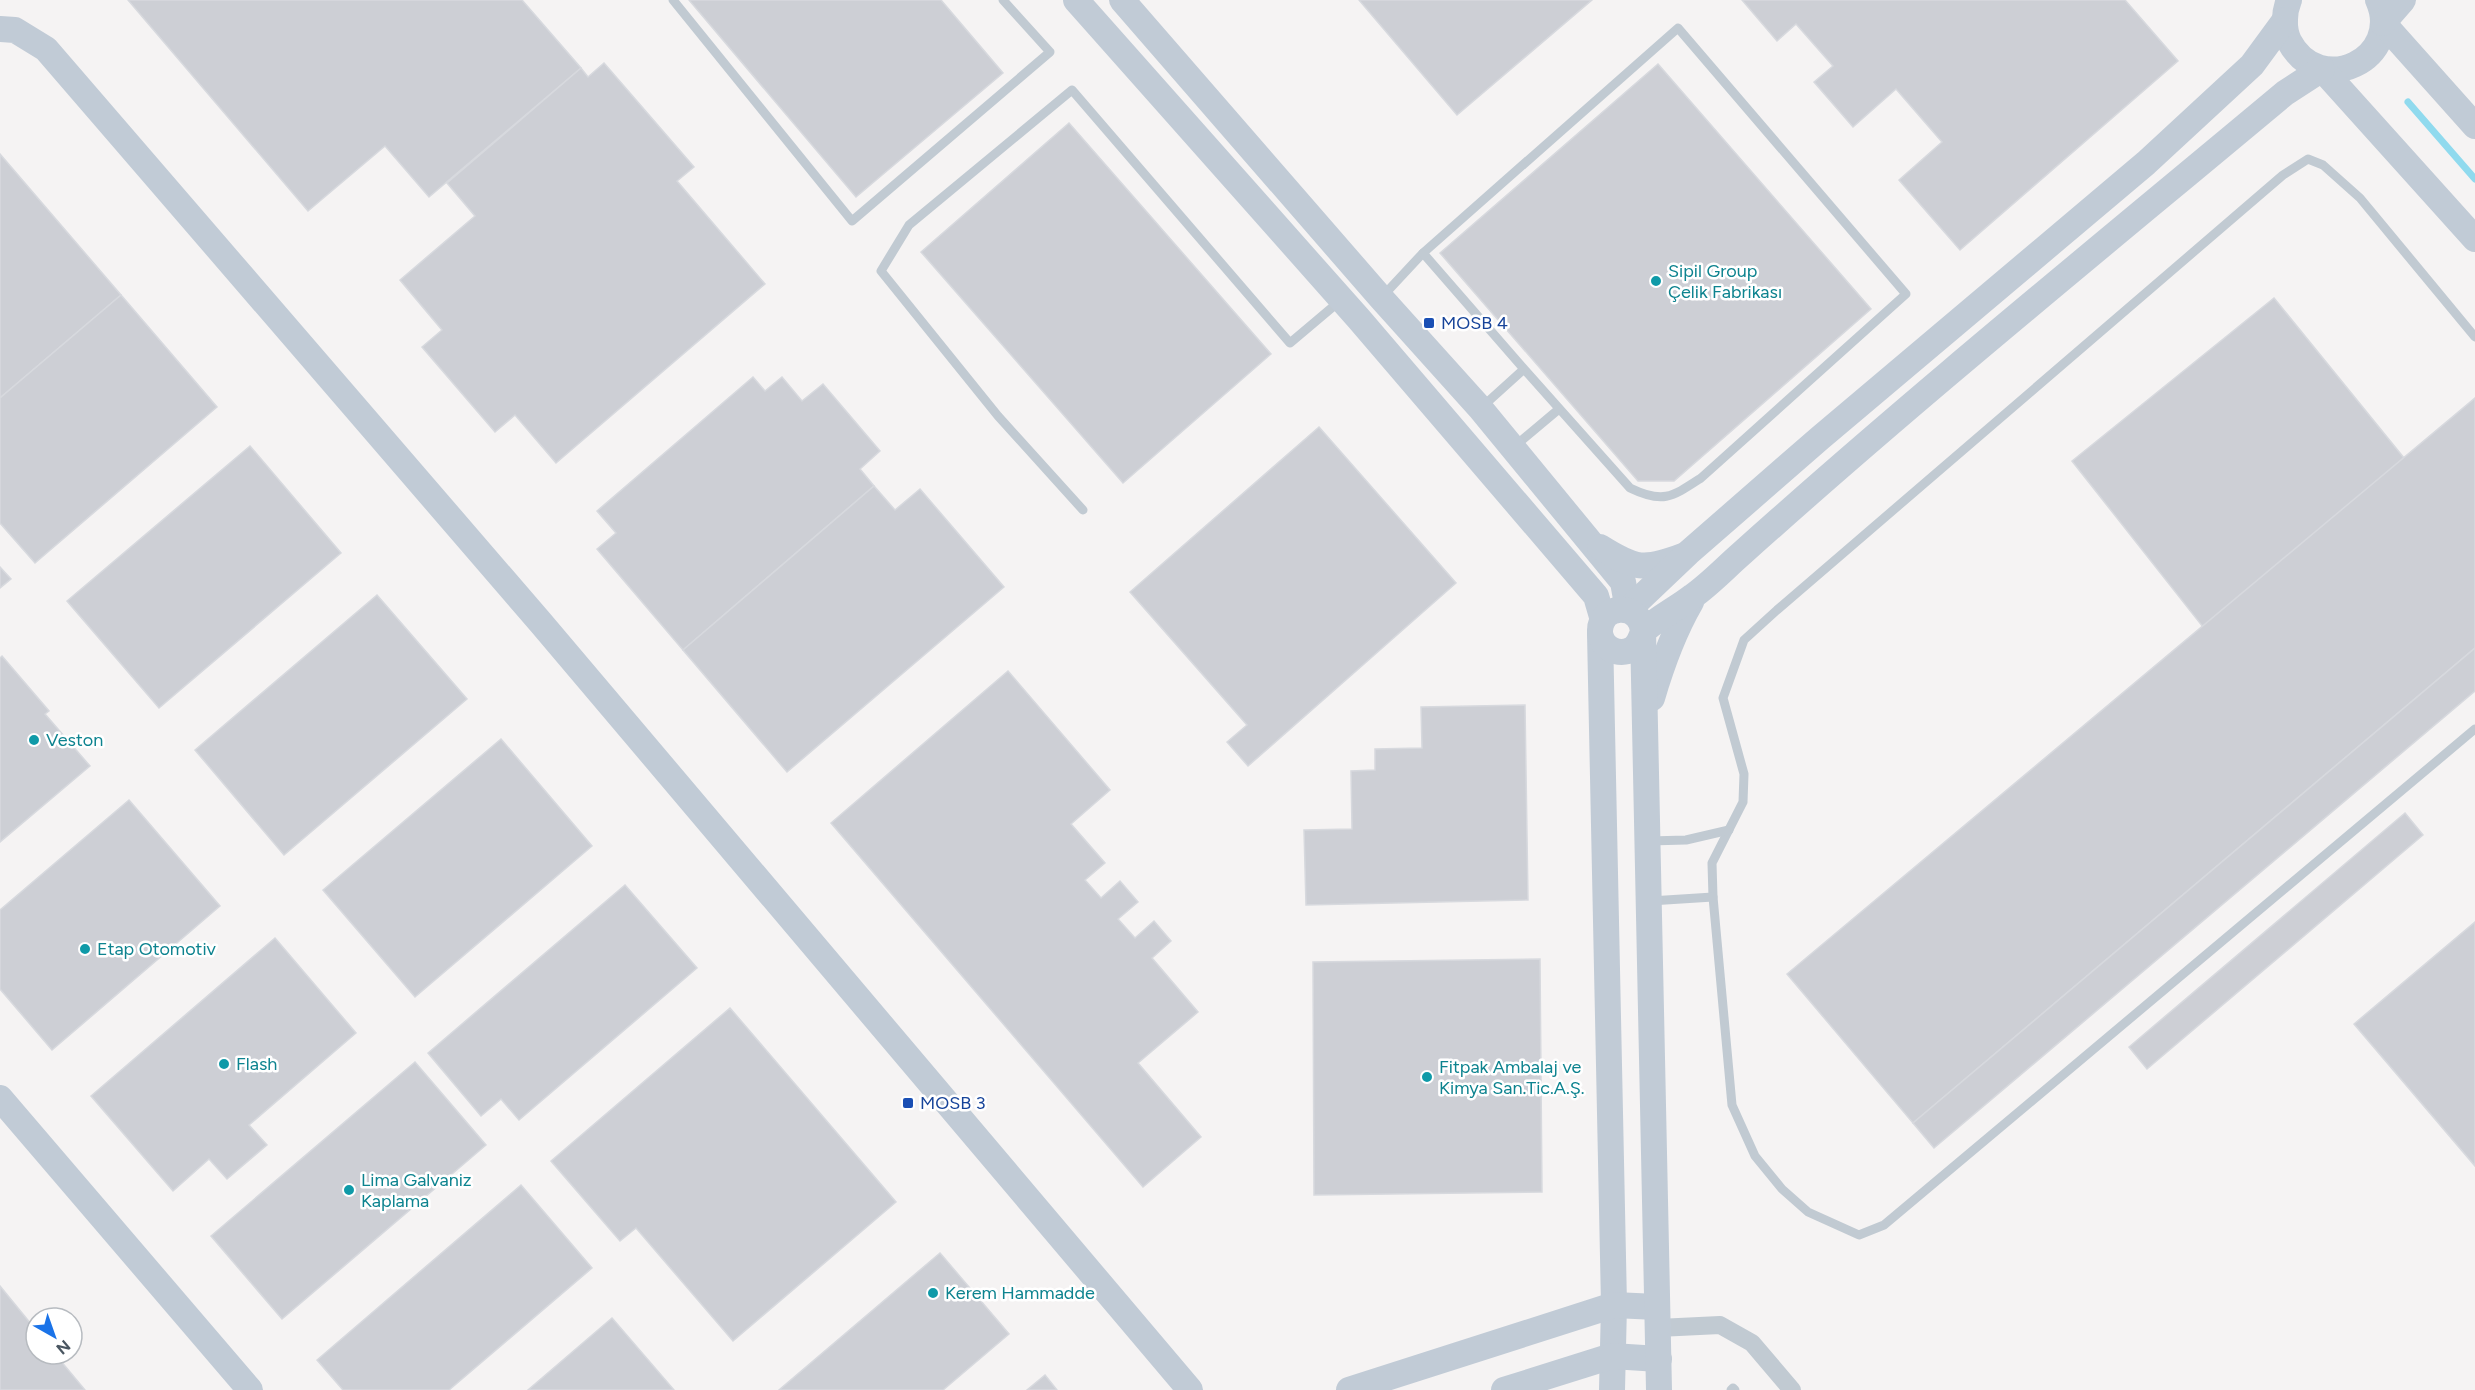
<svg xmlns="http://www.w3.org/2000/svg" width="2475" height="1390" font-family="Figtree,sans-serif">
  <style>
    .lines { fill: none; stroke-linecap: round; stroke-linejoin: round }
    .stream { stroke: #90daee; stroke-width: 7 }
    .building { fill: #cdcfd5; stroke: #d7d9de; stroke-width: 1.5 }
    .lane { stroke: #c1cad2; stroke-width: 9 }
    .street { stroke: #c1cad2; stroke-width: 18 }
    .secondary { stroke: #c1cbd6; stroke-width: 26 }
    .culture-dot { fill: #0f9aa8; stroke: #fff; stroke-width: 2 }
    .transit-dot { fill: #1a4fb4; stroke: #fff; stroke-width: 2 }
    .labels { text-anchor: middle; stroke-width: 5; stroke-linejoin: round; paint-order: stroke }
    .culture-label { font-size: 18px; fill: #0d838f; stroke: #fff; text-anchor: start }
    .transit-label { font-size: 18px; fill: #164399; stroke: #fff; text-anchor: start }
  </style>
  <rect width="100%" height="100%" fill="#f5f3f3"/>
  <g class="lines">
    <!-- stream -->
    <path class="stream" d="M 2408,102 L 2475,179"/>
  </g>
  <!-- building -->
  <g class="building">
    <path d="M 128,0 L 522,0 L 581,68 L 429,197 L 385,146 L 308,211 Z"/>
    <path d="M 689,0 L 941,0 L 1003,73 L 856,197 Z"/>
    <path d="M 1359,0 L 1592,0 L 1457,115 Z"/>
    <path d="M 1742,0 L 2125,0 L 2178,61 L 1960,250 L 1899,180 L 1942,142 L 1896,89 L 1853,127 L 1814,82 L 1833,66 L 1796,24 L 1777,41 Z"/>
    <path d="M 604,63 L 694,167 L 677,181 L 765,284 L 556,463 L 515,415 L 495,432 L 422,347 L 442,330 L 400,280 L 475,216 L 447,183 L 581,68 L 588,77 Z"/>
    <path d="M 1658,64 L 1871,309 L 1674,481 L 1638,481 L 1440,253 Z"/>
    <path d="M 1069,123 L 1271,354 L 1123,483 L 921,252 Z"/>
    <path d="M 0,154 L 121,295 L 0,398 Z"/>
    <path d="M 121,295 L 217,407 L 35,563 L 0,523 L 0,398 Z"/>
    <path d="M 2274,298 L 2404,458 L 2203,627 L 2072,461 Z"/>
    <path d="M 753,377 L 765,391 L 782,377 L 802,401 L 823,384 L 880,451 L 860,469 L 874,486 L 683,650 L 597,549 L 616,533 L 597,511 Z"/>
    <path d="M 2475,398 L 2475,648 L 1913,1123 L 1787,974 Z"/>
    <path d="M 1319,427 L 1456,583 L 1248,766 L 1227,742 L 1247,725 L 1130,592 Z"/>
    <path d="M 250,446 L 341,553 L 159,708 L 67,601 Z"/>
    <path d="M 874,486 L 895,510 L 920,489 L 1004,587 L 787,772 L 683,650 Z"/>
    <path d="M 0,567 L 11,579 L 0,588 Z"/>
    <path d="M 377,595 L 467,699 L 284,855 L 195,750 Z"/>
    <path d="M 2475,648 L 2475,691 L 1934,1148 L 1913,1123 Z"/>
    <path d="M 2,656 L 49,711 L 45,714 L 90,766 L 0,842 L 0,658 Z"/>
    <path d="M 1008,671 L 1110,790 L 1071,824 L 1105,863 L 1085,880 L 1101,898 L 1120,881 L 1138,902 L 1118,919 L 1135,938 L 1154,921 L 1171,941 L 1152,958 L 1198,1012 L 1138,1063 L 1201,1137 L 1143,1187 L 831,823 Z"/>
    <path d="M 1525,705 L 1528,900 L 1306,905 L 1304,830 L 1352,829 L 1351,771 L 1375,770 L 1375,749 L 1422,748 L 1421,707 Z"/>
    <path d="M 501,739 L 592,846 L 415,997 L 323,890 Z"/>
    <path d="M 129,800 L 220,906 L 52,1050 L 0,989 L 0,910 Z"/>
    <path d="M 2405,813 L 2423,835 L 2147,1069 L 2129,1047 Z"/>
    <path d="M 625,885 L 697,968 L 519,1120 L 501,1099 L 481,1116 L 428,1053 Z"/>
    <path d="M 2475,922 L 2475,1166 L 2354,1024 Z"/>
    <path d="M 275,938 L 356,1033 L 249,1125 L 267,1145 L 227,1179 L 209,1159 L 173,1191 L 91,1096 Z"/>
    <path d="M 1540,959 L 1542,1192 L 1314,1195 L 1313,962 Z"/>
    <path d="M 730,1008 L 896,1202 L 733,1341 L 636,1228 L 620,1241 L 551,1161 Z"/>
    <path d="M 415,1062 L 486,1145 L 282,1319 L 211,1236 Z"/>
    <path d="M 521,1185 L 592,1268 L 449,1390 L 343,1390 L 317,1360 Z"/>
    <path d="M 940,1253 L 1009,1334 L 943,1390 L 779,1390 Z"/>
    <path d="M 0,1286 L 36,1330 L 36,1354 L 55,1354 L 85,1390 L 0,1390 Z"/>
    <path d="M 612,1318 L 674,1390 L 528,1390 Z"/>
    <path d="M 1045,1375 L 1057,1390 L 1027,1390 Z"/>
  </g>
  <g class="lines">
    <!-- lane -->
    <g class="lane">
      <path d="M 673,0 L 852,221 L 1050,52 L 1003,0"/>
      <path d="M 1382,297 L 1423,253"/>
      <path d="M 2475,337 L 2360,198 L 2323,165 L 2308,159 L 2283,175 L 1777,610 L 1744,640 L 1723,698 L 1744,774 L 1743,802 L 1712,863 L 1713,897 L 1732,1105 L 1755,1156 L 1782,1189 L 1808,1212 L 1859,1235 L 1884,1225 L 2475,729"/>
      <path d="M 1482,407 L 1524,369 L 1423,253 L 1678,28 L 1906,294 L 1701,478 C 1672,497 1663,504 1630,488 L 1524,369"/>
      <path d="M 1515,446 L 1559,409"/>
      <path d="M 1083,510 L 998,416 L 881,271 L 909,225 L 1072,90 L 1290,343 L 1341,300"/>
      <path d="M 1649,841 L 1686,840 L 1729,830"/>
      <path d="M 1650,901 L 1713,897"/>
      <path d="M 1731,1390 L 1733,1388 L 1735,1390"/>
    </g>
    <!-- street -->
    <path class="street" d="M 1658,1328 L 1720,1325 L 1752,1343 L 1792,1390"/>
    <!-- secondary -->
    <g class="secondary">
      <path d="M 1076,0 L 1359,319 L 1596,596 L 1603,620"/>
      <path d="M 1122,0 L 1381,298 L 1480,408 L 1623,582 L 1628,610"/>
      <path d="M 2289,0 C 2284,12 2283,29 2289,41 C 2320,100 2404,58 2378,0"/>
      <path d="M 2383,23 L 2475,126"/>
      <path d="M 2383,23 L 2403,0"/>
      <path d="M 0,29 L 15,30 L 46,49 L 541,623 L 1190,1390"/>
      <path d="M 2322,69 L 2475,239"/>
      <path d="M 1600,547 C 1635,569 1644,571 1683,556"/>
      <path d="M 1628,610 L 1688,553 L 1820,438 L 2146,163 L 2252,65 L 2285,20"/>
      <path d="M 1600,633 L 1614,1305 L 1612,1390"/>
      <path d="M 1652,698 C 1662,664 1673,633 1691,602"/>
      <path d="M 0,1098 L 250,1390"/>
      <path d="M 1349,1390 L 1614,1305 L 1657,1307"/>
      <path d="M 1504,1390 L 1612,1356 L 1659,1359"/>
      <path d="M 1659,1390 L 1643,631 C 1640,601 1599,604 1600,632 C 1601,648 1619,657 1632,649 C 1641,644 1640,635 1645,630 C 1659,617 1678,608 1693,596 C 1710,584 1725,568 1741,554 C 1918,395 2103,245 2285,93 L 2322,69"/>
    </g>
  </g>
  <!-- markers -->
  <g class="culture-dot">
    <circle cx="1656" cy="281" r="6"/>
    <circle cx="34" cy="740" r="6"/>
    <circle cx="85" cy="949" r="6"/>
    <circle cx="224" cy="1064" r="6"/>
    <circle cx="1427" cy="1077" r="6"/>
    <circle cx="349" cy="1190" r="6"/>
    <circle cx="933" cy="1293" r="6"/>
  </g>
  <g class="transit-dot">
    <rect x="1423" y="317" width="12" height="12" rx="3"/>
    <rect x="902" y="1097" width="12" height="12" rx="3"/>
  </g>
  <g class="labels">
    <!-- culture labels -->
    <g class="culture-label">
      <text x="1668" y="277">Sipil Group<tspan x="1668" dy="21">Çelik Fabrikası</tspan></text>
      <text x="46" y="746">Veston</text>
      <text x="97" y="955">Etap Otomotiv</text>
      <text x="236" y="1070">Flash</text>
      <text x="1439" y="1073">Fitpak Ambalaj ve<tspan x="1439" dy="21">Kimya San.Tic.A.Ş.</tspan></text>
      <text x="361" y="1186">Lima Galvaniz<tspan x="361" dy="21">Kaplama</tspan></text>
      <text x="945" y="1299">Kerem Hammadde</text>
    </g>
    <!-- transit labels -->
    <g class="transit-label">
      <text x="1441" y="329">MOSB 4</text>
      <text x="920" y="1109">MOSB 3</text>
    </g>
  </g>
  <!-- north arrow -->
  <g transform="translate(54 1336) rotate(140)"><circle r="28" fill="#ffffff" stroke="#b7bbc0" stroke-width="1.5"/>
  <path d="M0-4.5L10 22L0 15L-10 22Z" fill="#1a73e8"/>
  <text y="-9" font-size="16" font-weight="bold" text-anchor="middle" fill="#4a5661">N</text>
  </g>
</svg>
